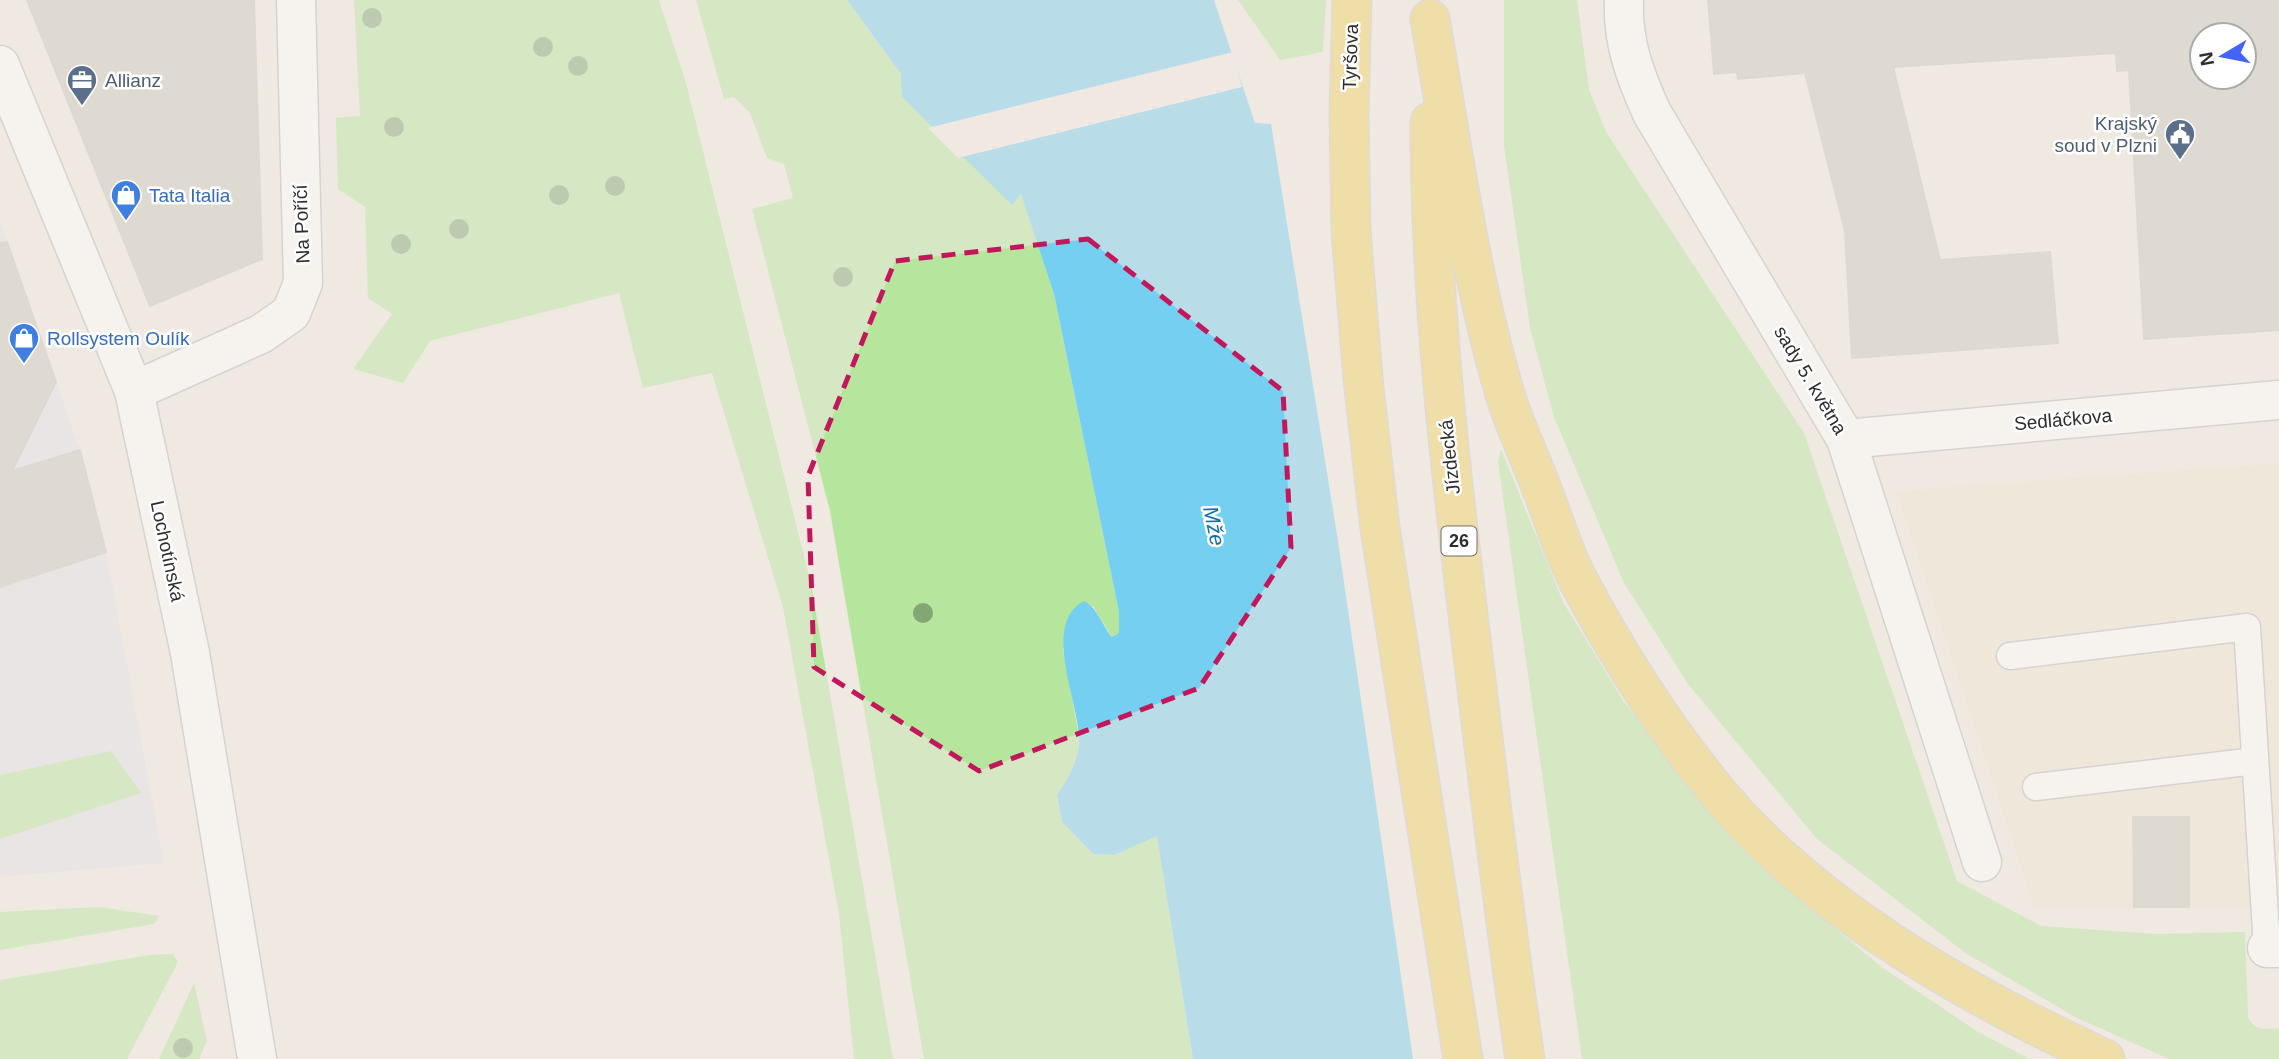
<svg xmlns="http://www.w3.org/2000/svg" width="2279" height="1059" font-family="Arial,sans-serif">
  <style>
    .industrial { fill: #e3e1e8 }
    .education { fill: #f0e6d1 }
    .green { fill: #b6e59e }
    .water { fill: #75cff0 }
    .pier { fill: #efe9e1 }
    .building { fill: #cbc7bf; stroke: #cbc5ba; stroke-width: 2; fill-rule: evenodd }
    .lines { fill: none; stroke-linecap: round; stroke-linejoin: round }
    .lane-casing { stroke: #b4b7c1; stroke-width: 29 }
    .street-casing { stroke: #b4b7c1; stroke-width: 41 }
    .primary-casing { stroke: #c9c9c9; stroke-width: 41 }
    .lane { stroke: #fff; stroke-width: 26 }
    .street { stroke: #fff; stroke-width: 38 }
    .primary { stroke: #f2d163; stroke-width: 38 }
    .tree { fill: #84a574 }
    .marked { fill: none; stroke: #c2185b; stroke-width: 5; stroke-dasharray: 14 9; stroke-linejoin: round }
    .labels { text-anchor: middle; stroke-width: 5; stroke-linejoin: round; paint-order: stroke }
    .shield { fill: #fff; stroke: #6d6d6d; stroke-width: 2 }
    .shield-label { font-size: 18px; font-weight: bold; fill: #2e2e2e }
    .street-label { font-size: 19px; fill: #2e2e2e; stroke: #fff }
    .service-label { font-size: 19px; fill: #4e5e75; stroke: #fff; text-anchor: start }
    .shop-label { font-size: 19px; fill: #366cbe; stroke: #fff; text-anchor: start }
    .water-label { font-size: 21px; font-style: italic; fill: #0d6fa3; stroke: #fff }
  </style>
  <rect width="100%" height="100%" fill="#efe9e1"/>
  <!-- industrial -->
  <path class="industrial" d="M 0,221 L 80,450 L 106,552 L 164,863 L 0,877 Z"/>
  <!-- education -->
  <path class="education" d="M 2279,463 L 2279,907 L 2034,907 L 1896,491 Z"/>
  <!-- green -->
  <g class="green">
    <path d="M 354,0 L 659,0 L 686,83 L 811,584 L 893,1059 L 854,1059 L 839,914 L 783,607 L 712,373 L 643,388 L 619,293 L 430,341 L 403,383 L 353,369 L 392,314 L 368,298 L 365,207 L 338,189 L 336,118 L 360,116 Z"/>
    <path d="M 696,0 L 847,0 L 901,74 L 1011,205 L 1021,193 L 1054,294 L 1119,612 L 1119,633 L 1112,637 L 1093,606 L 1063,649 L 1079,736 L 1077,762 L 1057,795 L 1062,822 L 1093,854 L 1114,855 L 1157,835 L 1193,1059 L 924,1059 L 830,511 L 752,209 L 793,198 L 784,164 L 767,158 L 750,113 L 734,97 L 724,99 Z"/>
    <path d="M 1238,0 L 1326,0 L 1323,52 L 1280,60 Z"/>
    <path d="M 1504,0 L 1577,0 L 1589,89 L 1606,132 L 1804,433 L 1957,881 L 2041,926 L 2156,934 L 2245,932 L 2248,1017 C 2254,1031 2265,1029 2279,1029 L 2279,1059 L 2169,1059 L 2077,1018 L 1967,954 L 1817,839 L 1688,684 L 1624,583 L 1554,417 L 1530,328 L 1504,146 Z"/>
    <path d="M 1501,449 L 1563,602 L 1624,702 L 1701,795 L 1785,887 L 1883,968 L 1978,1032 L 2030,1059 L 1582,1059 L 1498,461 Z"/>
    <path d="M 111,751 L 141,793 L 0,839 L 0,775 Z"/>
    <path d="M 99,907 L 159,916 L 154,924 L 0,950 L 0,912 Z"/>
    <path d="M 173,954 L 178,962 L 127,1059 L 0,1059 L 0,980 L 149,955 Z"/>
    <path d="M 194,983 L 207,1041 L 199,1059 L 159,1059 Z"/>
  </g>
  <!-- water -->
  <path class="water" d="M 847,0 L 1214,0 L 1255,123 L 1271,124 L 1338,541 L 1413,1059 L 1193,1059 L 1157,836 L 1114,855 L 1093,854 L 1062,822 L 1057,795 C 1069,776 1080,760 1079,736 C 1077,698 1042,623 1084,601 C 1098,608 1102,625 1112,637 L 1119,633 L 1119,612 L 1054,294 L 1021,194 L 1012,205 L 902,97 L 901,74 Z"/>
  <!-- pier -->
  <path class="pier" d="M 1233,52 L 1242,87 L 958,158 L 928,128 Z"/>
  <!-- building -->
  <g class="building">
    <path d="M 27,0 L 254,0 L 262,259 L 150,306 Z"/>
    <path d="M 1708,0 L 2279,0 L 2279,330 L 2144,339 L 2129,70 L 2117,71 L 2116,53 L 1893,67 L 1940,260 L 2050,252 L 2058,343 L 1852,358 L 1845,231 L 1805,73 L 1738,79 L 1737,72 L 1714,74 ZM 2202,35 L 2244,35 L 2244,77 L 2202,77 Z"/>
    <path d="M 7,242 L 56,382 L 12,471 L 80,450 L 106,552 L 0,587 L 0,243 Z"/>
    <path d="M 2133,817 L 2189,817 L 2189,907 L 2134,907 Z"/>
  </g>
  <g class="lines">
    <!-- lane casing -->
    <g class="lane-casing">
      <g id="lane">
        <path d="M 2010,656 L 2247,627 L 2267,948"/>
        <path d="M 2036,787 L 2255,761"/>
      </g>
    </g>
    <!-- street casing -->
    <g class="street-casing">
      <g id="street">
        <path d="M 1624,0 C 1622,41 1635,76 1652,113 L 1846,439 L 1982,862"/>
        <path d="M 0,65 L 134,391 L 190,653 L 257,1059"/>
        <path d="M 134,391 L 261,334 L 291,313 L 303,283 L 296,0"/>
        <path d="M 1846,439 L 2279,400"/>
        <path d="M 2267,948 L 2279,948"/>
      </g>
    </g>
    <!-- primary casing -->
    <g class="primary-casing">
      <g id="primary">
        <path d="M 1352,0 L 1349,113 L 1351,231 L 1363,379 L 1380,528 L 1463,1059"/>
        <path d="M 1430,19 C 1452,144 1469,272 1505,394 C 1515,427 1531,459 1543,492 C 1554,520 1563,551 1577,578 C 1614,648 1659,720 1709,782 C 1806,905 1965,994 2105,1059"/>
        <path d="M 1430,122 C 1430,295 1450,467 1471,639 C 1488,779 1504,919 1525,1059"/>
      </g>
    </g>
    <!-- lane -->
    <use href="#lane" class="lane"/>
    <!-- street -->
    <use href="#street" class="street"/>
    <!-- primary -->
    <use href="#primary" class="primary"/>
  </g>
  <!-- trees -->
  <g class="tree">
    <circle cx="372" cy="18" r="10"/>
    <circle cx="543" cy="47" r="10"/>
    <circle cx="578" cy="66" r="10"/>
    <circle cx="394" cy="127" r="10"/>
    <circle cx="615" cy="186" r="10"/>
    <circle cx="559" cy="195" r="10"/>
    <circle cx="459" cy="229" r="10"/>
    <circle cx="401" cy="244" r="10"/>
    <circle cx="843" cy="277" r="10"/>
    <circle cx="923" cy="613" r="10"/>
    <circle cx="183" cy="1048" r="10"/>
  </g>
  <!-- marked area -->
  <path d="M0 0H2279V1059H0ZM 1088,239 L 1283,391 L 1291,548 L 1199,688 L 979,771 L 814,667 L 808,476 L 895,261 Z" fill="#efe9e1" fill-opacity=".55" fill-rule="evenodd"/>
  <path class="marked" d="M 1088,239 L 1283,391 L 1291,548 L 1199,688 L 979,771 L 814,667 L 808,476 L 895,261 Z"/>
  <!-- icons -->
  <defs>
    <g id="office-pin" transform="scale(1.575)"><path d="M0 17L-7.5 6A9.5 9.5 0 1 1 7.5 6Z" fill="#5c6f8a" stroke="#fff"/><path d="M-6-3h4V-5.5h4V-3h4V5H-6ZM-1-4.5V-3h2v-1.5ZM-6 0V1H6V0Z" fill="#fff"/></g>
    <g id="civic-pin" transform="scale(1.575)"><path d="M0 17L-7.5 6A9.5 9.5 0 1 1 7.5 6Z" fill="#5c6f8a" stroke="#fff"/><path d="M-.6-6.5H3V-4.5H.6V-3L4-1V1h2V6H-6V1h2V-1L-.6-3ZM-1.2 2.5V6h2.4V2.5Z" fill="#fff"/></g>
    <g id="shop-pin" transform="scale(1.575)"><path d="M0 17L-7.5 6A9.5 9.5 0 1 1 7.5 6Z" fill="#3f7fe0" stroke="#fff"/><path d="M-5-2.5h2.3a2.7 3.5 0 0 1 5.4 0H5L5.5 6h-11ZM-1.5-2.5h3a1.5 2.3 0 0 0-3 0Z" fill="#fff"/></g>
  </defs>
  <g fill-rule="evenodd">
    <use href="#office-pin" x="82" y="80"/>
    <use href="#civic-pin" x="2180" y="134"/>
    <use href="#shop-pin" x="126" y="195"/>
    <use href="#shop-pin" x="24" y="338"/>
  </g>
  <g class="labels">
    <!-- shield labels -->
    <rect class="shield" x="1441.5" y="526.5" width="35" height="29" rx="5"/>
    <g class="shield-label">
      <text x="1459" y="547">26</text>
    </g>
    <!-- street labels -->
    <g class="street-label">
      <text transform="translate(1350 57) rotate(-88)" y="7">Tyršova</text>
      <text transform="translate(301 224) rotate(-92)" y="7">Na Poříčí</text>
      <text transform="translate(1811 380) rotate(59)" y="7">sady 5. května</text>
      <text transform="translate(2063 419) rotate(-5)" y="7">Sedláčkova</text>
      <text transform="translate(1449 457) rotate(-96)" y="7">Jízdecká</text>
      <text transform="translate(168 551) rotate(78)" y="7">Lochotínská</text>
    </g>
    <!-- service labels -->
    <g class="service-label">
      <text x="105" y="87">Allianz</text>
      <text x="2157" y="130" text-anchor="end">Krajský<tspan x="2157" dy="22">soud v Plzni</tspan></text>
    </g>
    <!-- shop labels -->
    <g class="shop-label">
      <text x="149" y="202">Tata Italia</text>
      <text x="47" y="345">Rollsystem Oulík</text>
    </g>
    <!-- water labels -->
    <g class="water-label">
      <text transform="translate(1214 526) rotate(78)" y="7">Mže</text>
    </g>
  </g>
  <!-- north arrow -->
  <g transform="translate(2223 56) rotate(260)"><circle r="33" fill="#ffffff" stroke="#ababab" stroke-width="2"/>
  <path d="M0-5L12 26L0 18L-12 26Z" fill="#4264fb"/>
  <text y="-10" font-size="19" font-weight="bold" text-anchor="middle" fill="#2e2e2e">N</text>
  </g>
</svg>
